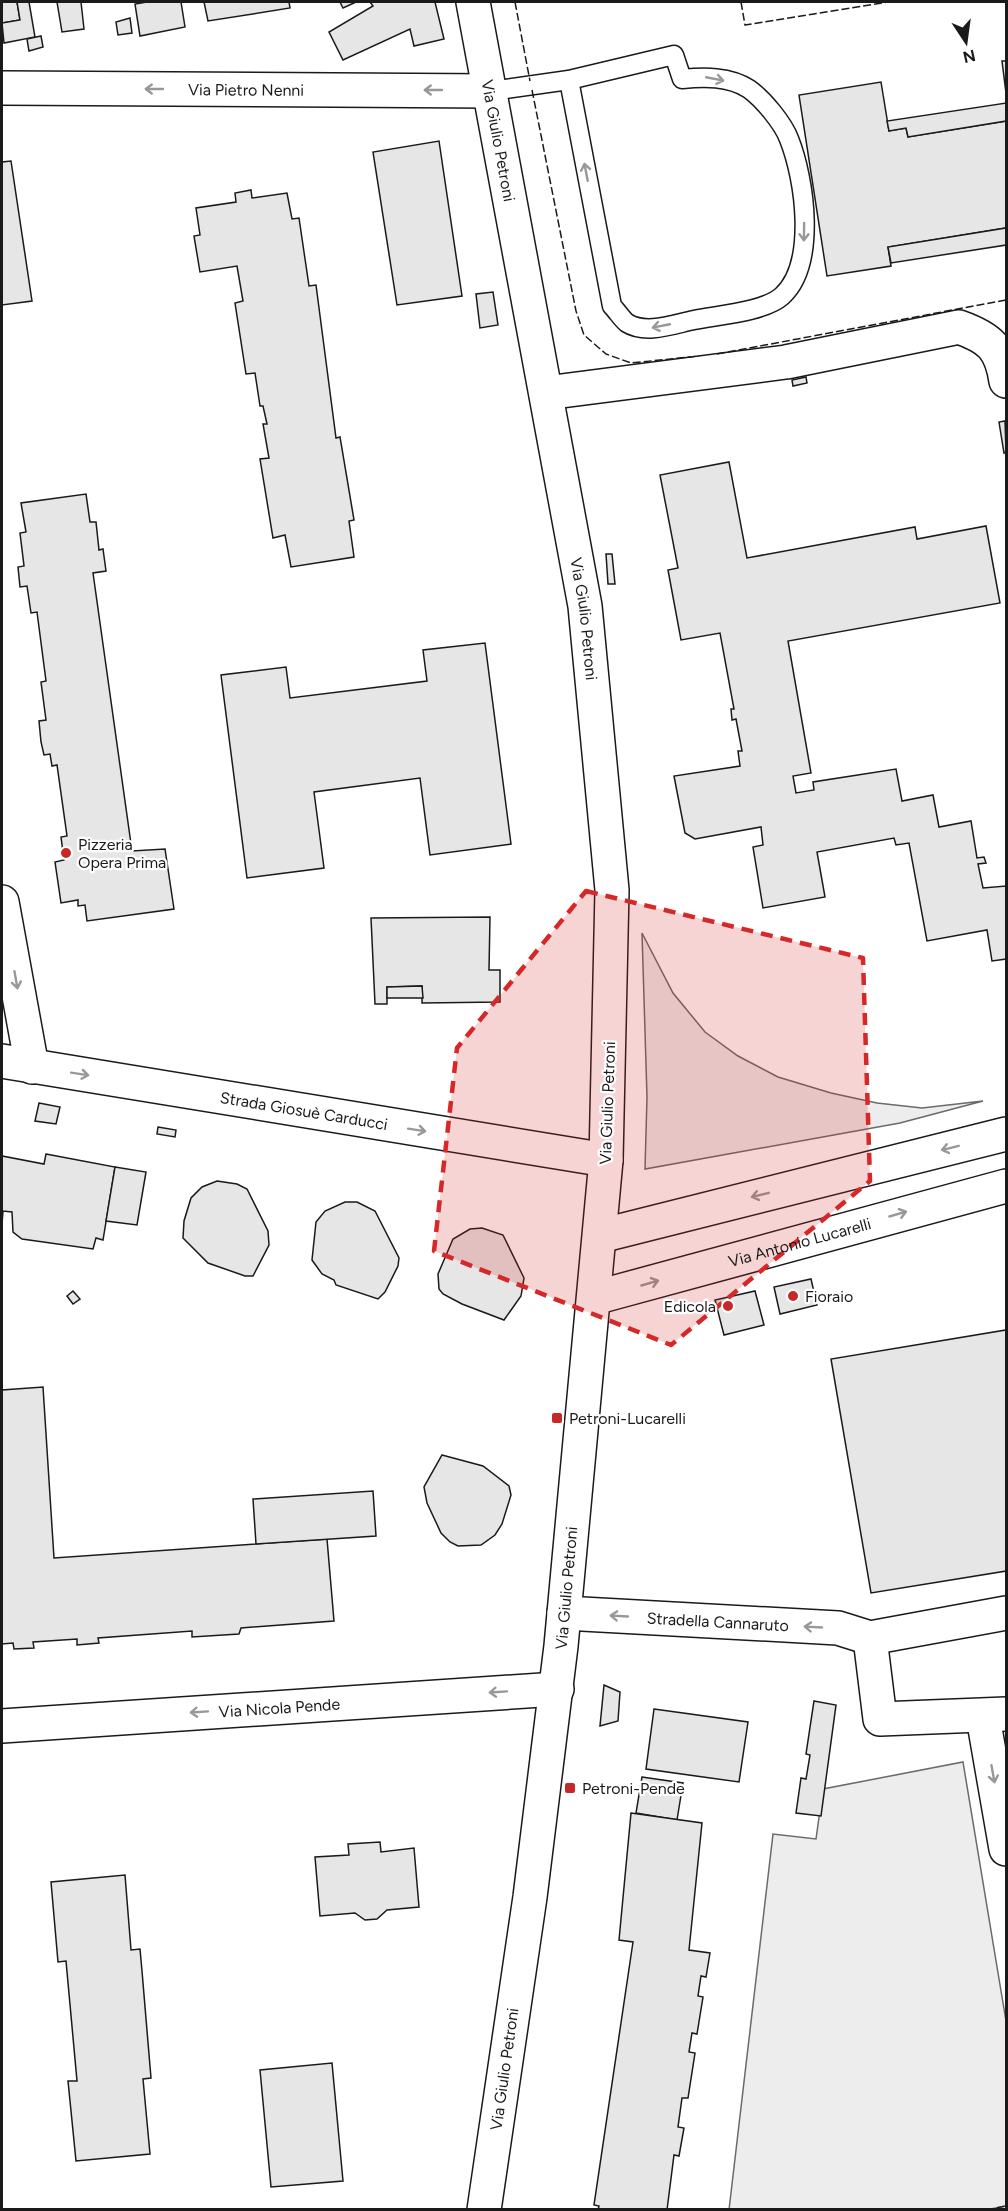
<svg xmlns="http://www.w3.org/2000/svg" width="1008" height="2211" font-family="Figtree,sans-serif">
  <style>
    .built { fill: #ededed; stroke: #6a6a6a; stroke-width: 1.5 }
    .building { fill: #e6e6e6; stroke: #1a1a1a; stroke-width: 1.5 }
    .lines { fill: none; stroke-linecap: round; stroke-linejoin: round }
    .service-casing { stroke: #1a1a1a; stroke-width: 21 }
    .minor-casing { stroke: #1a1a1a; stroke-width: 36 }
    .tertiary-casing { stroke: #1a1a1a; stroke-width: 36 }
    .service { stroke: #fff; stroke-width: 18 }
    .minor { stroke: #fff; stroke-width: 33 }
    .tertiary { stroke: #fff; stroke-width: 33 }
    .fence { stroke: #1a1a1a; stroke-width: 1.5; stroke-dasharray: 8 3; stroke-linecap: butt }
    .oneway { stroke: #989898 }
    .marked { fill: #d62828; fill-opacity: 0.2; stroke: #d62828; stroke-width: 4.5; stroke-dasharray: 12 8; stroke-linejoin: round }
    .poi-dot { fill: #c62828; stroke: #fff; stroke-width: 2 }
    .labels { text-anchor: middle; stroke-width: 4.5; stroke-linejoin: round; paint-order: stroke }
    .street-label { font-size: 16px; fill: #1a1a1a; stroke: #fff }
    .poi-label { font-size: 16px; fill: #1a1a1a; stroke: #fff; text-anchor: start }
  </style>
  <rect width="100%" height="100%" fill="#fff"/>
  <!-- built -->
  <g class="built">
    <path d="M 642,933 L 673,993 L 705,1032 L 738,1056 L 778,1077 L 831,1093 L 877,1103 L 922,1108 L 983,1101 L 900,1123 L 645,1169 L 647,1097 Z"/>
    <path d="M 963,1762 L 1006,2021 L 1006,2206 L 986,2210 L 729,2210 L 773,1834 L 816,1839 L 823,1789 Z"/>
  </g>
  <!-- building -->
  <g class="building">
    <path d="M 2,2 L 17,2 L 20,20 L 2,23 Z"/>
    <path d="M 17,2 L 29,2 L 35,37 L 4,43 L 2,23 L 20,20 Z"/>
    <path d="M 57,2 L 81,2 L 84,29 L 62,32 Z"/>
    <path d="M 147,2 L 181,2 L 185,27 L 140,36 L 135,4 Z"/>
    <path d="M 204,2 L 289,2 L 290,8 L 208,21 Z"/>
    <path d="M 340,2 L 356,2 L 343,8 Z"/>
    <path d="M 370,2 L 435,2 L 444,39 L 414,46 L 410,29 L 343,60 L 329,32 L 373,6 Z"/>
    <path d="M 130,18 L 132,33 L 118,35 L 116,22 Z"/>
    <path d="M 41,36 L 43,47 L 29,51 L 27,39 Z"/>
    <path d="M 1002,61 L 1006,61 L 1006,93 Z"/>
    <path d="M 881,82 L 889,131 L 906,128 L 908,137 L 1006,121 L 1006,228 L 888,247 L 891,266 L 827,276 L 799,95 Z"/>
    <path d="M 1006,103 L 1006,121 L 908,137 L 906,128 L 889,131 L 887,121 Z"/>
    <path d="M 439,141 L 462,296 L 397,305 L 373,152 Z"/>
    <path d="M 11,161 L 32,301 L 2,305 L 2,162 Z"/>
    <path d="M 251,190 L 252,198 L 287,193 L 292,219 L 299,218 L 309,286 L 316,285 L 336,438 L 340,437 L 354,520 L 349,521 L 354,557 L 291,567 L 285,535 L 273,538 L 260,459 L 269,458 L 263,424 L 267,424 L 263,406 L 260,406 L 255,373 L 246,374 L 235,303 L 243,301 L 237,266 L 200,272 L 194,236 L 200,235 L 196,208 L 236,202 L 235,193 Z"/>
    <path d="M 1006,228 L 1006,245 L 891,263 L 888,247 Z"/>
    <path d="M 493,292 L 498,325 L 480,328 L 476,294 Z"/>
    <path d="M 806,377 L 807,383 L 793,386 L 792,380 Z"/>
    <path d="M 1005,421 L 1006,452 L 1004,453 L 999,422 Z"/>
    <path d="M 729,462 L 747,558 L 915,527 L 917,539 L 986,526 L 1000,603 L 788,641 L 811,773 L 793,776 L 796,793 L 814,790 L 813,782 L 896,769 L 902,801 L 933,795 L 939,827 L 971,821 L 977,858 L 984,857 L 986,863 L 978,864 L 983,888 L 1006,886 L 1006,959 L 992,961 L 987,930 L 927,941 L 909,843 L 896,845 L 894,838 L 817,852 L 825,897 L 763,908 L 753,847 L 763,845 L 761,827 L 695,839 L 685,833 L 674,776 L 740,766 L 738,751 L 742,751 L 736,719 L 732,720 L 731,709 L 734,709 L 720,633 L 681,640 L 668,570 L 678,568 L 660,475 Z"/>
    <path d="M 86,494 L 90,522 L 96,522 L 99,550 L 103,549 L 106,571 L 93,573 L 132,851 L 165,849 L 174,909 L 87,921 L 85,905 L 78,906 L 78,900 L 61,903 L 55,862 L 64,860 L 61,837 L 67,836 L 57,765 L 52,766 L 50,754 L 44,755 L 41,742 L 39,721 L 46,720 L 41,682 L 46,681 L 37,612 L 31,613 L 27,586 L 20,587 L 18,567 L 24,566 L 20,533 L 26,532 L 21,503 Z"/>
    <path d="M 606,554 L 612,554 L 615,584 L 608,584 Z"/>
    <path d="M 485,643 L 511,844 L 430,855 L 420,778 L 314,792 L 324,868 L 247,878 L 221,675 L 286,667 L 290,698 L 427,681 L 423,650 Z"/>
    <path d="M 490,917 L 489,970 L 500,970 L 500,1002 L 422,1003 L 422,986 L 387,987 L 387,1004 L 375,1004 L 371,918 Z"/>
    <path d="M 422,986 L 423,998 L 387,998 L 387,987 Z"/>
    <path d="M 39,1103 L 60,1107 L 56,1124 L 35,1121 Z"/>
    <path d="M 158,1127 L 176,1130 L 175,1137 L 157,1134 Z"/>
    <path d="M 46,1154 L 115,1167 L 103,1240 L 96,1238 L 93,1249 L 22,1239 L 13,1232 L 12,1212 L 3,1211 L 2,1224 L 2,1156 L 44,1164 Z"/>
    <path d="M 115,1167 L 146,1172 L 137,1225 L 106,1221 Z"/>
    <path d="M 217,1181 L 237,1184 L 247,1189 L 268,1231 L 269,1245 L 253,1276 L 245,1276 L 208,1263 L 183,1238 L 184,1221 L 191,1198 L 202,1187 Z"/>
    <path d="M 345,1202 L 357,1202 L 375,1211 L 399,1258 L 398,1266 L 385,1292 L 378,1299 L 336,1285 L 334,1280 L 322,1274 L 312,1260 L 316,1222 L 325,1211 Z"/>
    <path d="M 482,1228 L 503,1235 L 524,1278 L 521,1296 L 504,1320 L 462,1304 L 443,1294 L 439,1289 L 438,1274 L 453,1239 L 470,1229 Z"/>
    <path d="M 811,1279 L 817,1305 L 780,1314 L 774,1287 Z"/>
    <path d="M 73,1291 L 80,1299 L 73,1304 L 67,1296 Z"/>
    <path d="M 755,1291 L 764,1325 L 724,1335 L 715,1300 Z"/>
    <path d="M 1006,1330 L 1006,1571 L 871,1593 L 831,1359 Z"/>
    <path d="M 43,1387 L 54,1558 L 327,1539 L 334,1621 L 241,1628 L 239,1634 L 192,1637 L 192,1631 L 98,1638 L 99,1643 L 77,1645 L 77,1639 L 33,1642 L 34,1648 L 14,1649 L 13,1643 L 2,1644 L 2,1390 Z"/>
    <path d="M 442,1455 L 483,1466 L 509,1486 L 511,1495 L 502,1524 L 495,1535 L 481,1545 L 458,1546 L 450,1542 L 441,1533 L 427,1503 L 424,1487 Z"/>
    <path d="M 373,1491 L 376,1536 L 256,1544 L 253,1499 Z"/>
    <path d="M 604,1685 L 620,1692 L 618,1721 L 600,1726 Z"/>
    <path d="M 814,1701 L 836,1705 L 821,1816 L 796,1813 L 801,1778 L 806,1779 L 810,1755 L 806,1754 Z"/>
    <path d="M 654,1709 L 748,1722 L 739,1782 L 646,1769 Z"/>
    <path d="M 642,1777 L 683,1783 L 677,1820 L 636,1813 Z"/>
    <path d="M 631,1813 L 702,1823 L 689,1950 L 710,1953 L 706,1977 L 701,1976 L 698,1996 L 703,1997 L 697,2034 L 692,2033 L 689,2052 L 695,2053 L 688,2098 L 682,2098 L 678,2127 L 684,2128 L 679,2156 L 674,2155 L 667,2210 L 598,2210 L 599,2206 L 594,2205 L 633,1942 L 619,1940 Z"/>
    <path d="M 380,1842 L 381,1852 L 414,1848 L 419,1907 L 387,1910 L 377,1919 L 365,1920 L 355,1913 L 320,1916 L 315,1857 L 349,1855 L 348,1844 Z"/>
    <path d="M 125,1875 L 131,1950 L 140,1949 L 142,1971 L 151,2078 L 143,2079 L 150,2154 L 76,2161 L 68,2081 L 77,2081 L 66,1961 L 58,1962 L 51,1882 Z"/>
    <path d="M 332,2063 L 343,2181 L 271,2187 L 260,2070 Z"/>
  </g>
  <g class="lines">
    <!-- service casing -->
    <g class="service-casing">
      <path id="service" d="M 492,91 L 569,80 L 674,55 L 682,79 C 704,77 729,76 749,89 C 763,99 783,123 789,139 C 805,179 817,264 782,296 C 764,312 718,315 694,320 C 674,324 646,335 627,323 C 622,319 617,311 612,306 L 569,80"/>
    </g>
    <!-- minor casing -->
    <g class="minor-casing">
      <g id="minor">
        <path id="s1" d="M 2,88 L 492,91"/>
        <path d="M 546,393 L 786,362 L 959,327 C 990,338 1001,348 1006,381"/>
        <path d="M 2,902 L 32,1067"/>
        <path id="s2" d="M 2,1061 L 606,1160"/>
        <path id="s3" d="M 564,1613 L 838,1628 L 870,1638 L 1006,1613"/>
        <path d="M 870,1638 L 880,1719 L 1006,1714"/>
        <path d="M 983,1717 L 1006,1849"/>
        <path id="s4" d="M 2,1726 L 557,1689"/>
      </g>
    </g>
    <!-- tertiary casing -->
    <g class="tertiary-casing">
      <g id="tertiary">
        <path id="s5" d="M 473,2 L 585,606 L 612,890 L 606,1160 L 561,1646 L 530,1897 L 484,2210"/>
        <path d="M 600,1236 L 1006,1134"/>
        <path id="s6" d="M 594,1298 L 1006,1186"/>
      </g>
    </g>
    <!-- service -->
    <use href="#service" class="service"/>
    <!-- minor -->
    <use href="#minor" class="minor"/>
    <!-- tertiary -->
    <use href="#tertiary" class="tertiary"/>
    <!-- fence -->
    <g class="fence">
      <path d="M 515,2 L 530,81"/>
      <path d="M 741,2 L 745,25 L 888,2"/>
      <path d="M 532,90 L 576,311 L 584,335 L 606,354 L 631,363 L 699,356"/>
      <path d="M 717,354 L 1006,300"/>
      <path d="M 986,2210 L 1006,2206"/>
    </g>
  </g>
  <!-- one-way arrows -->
  <defs><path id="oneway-shaft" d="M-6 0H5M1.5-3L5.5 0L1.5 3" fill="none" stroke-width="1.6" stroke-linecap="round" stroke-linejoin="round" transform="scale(1.5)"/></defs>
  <g class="oneway">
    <use href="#oneway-shaft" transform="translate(715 79) rotate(11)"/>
    <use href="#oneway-shaft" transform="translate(154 89) rotate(-180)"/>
    <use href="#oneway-shaft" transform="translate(433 90) rotate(-180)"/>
    <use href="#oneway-shaft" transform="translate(586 172) rotate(-101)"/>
    <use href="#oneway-shaft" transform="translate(804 232) rotate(91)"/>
    <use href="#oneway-shaft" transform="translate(661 326) rotate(169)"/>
    <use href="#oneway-shaft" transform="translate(16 980) rotate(80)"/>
    <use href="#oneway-shaft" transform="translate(80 1074) rotate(9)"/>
    <use href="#oneway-shaft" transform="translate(417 1130) rotate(9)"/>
    <use href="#oneway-shaft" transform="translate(950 1148) rotate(166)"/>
    <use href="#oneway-shaft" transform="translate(760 1195) rotate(166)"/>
    <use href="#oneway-shaft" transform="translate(898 1214) rotate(-16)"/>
    <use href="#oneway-shaft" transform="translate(650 1283) rotate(-16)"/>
    <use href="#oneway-shaft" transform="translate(619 1616) rotate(-177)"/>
    <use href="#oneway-shaft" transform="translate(813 1627) rotate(-177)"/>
    <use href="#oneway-shaft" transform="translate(498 1692) rotate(176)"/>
    <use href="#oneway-shaft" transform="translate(199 1712) rotate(176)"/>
    <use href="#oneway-shaft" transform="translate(993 1774) rotate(80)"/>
  </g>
  <!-- marked area -->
  <path class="marked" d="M 586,891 L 863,958 L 870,1181 L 671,1345 L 434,1251 L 457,1048 Z"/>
  <!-- markers -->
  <g class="poi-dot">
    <circle cx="66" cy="853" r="6"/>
    <circle cx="793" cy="1296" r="6"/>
    <circle cx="728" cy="1306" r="6"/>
    <rect x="551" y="1412" width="12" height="12" rx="3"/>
    <rect x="564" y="1782" width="12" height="12" rx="3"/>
  </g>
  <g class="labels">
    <!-- street labels -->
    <g class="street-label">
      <text dy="6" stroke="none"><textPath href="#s1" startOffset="244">Via Pietro Nenni</textPath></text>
      <text dy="6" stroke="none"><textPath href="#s5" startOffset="141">Via Giulio Petroni</textPath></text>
      <text dy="6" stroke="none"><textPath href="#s5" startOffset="627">Via Giulio Petroni</textPath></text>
      <text transform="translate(607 1103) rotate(-88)" y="6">Via Giulio Petroni</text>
      <text dy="6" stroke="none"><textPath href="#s2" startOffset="306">Strada Giosuè Carducci</textPath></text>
      <text dy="6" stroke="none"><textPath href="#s6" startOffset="213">Via Antonio Lucarelli</textPath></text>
      <text transform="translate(566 1588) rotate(-85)" y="6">Via Giulio Petroni</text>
      <text dy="6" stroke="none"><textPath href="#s3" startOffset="154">Stradella Cannaruto</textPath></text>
      <text dy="6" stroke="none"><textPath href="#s4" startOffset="278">Via Nicola Pende</textPath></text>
      <text transform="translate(504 2069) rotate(-82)" y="6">Via Giulio Petroni</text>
    </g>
    <!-- poi labels -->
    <g class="poi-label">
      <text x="78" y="850">Pizzeria<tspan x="78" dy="18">Opera Prima</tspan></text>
      <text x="805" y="1302">Fioraio</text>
      <text x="716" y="1312" text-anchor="end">Edicola</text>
      <text x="569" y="1424">Petroni-Lucarelli</text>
      <text x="582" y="1794">Petroni-Pende</text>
    </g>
  </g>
  <!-- border -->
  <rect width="1008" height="2211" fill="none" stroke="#1a1a1a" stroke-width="6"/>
  <!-- north arrow -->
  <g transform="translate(966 42) rotate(167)" stroke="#ffffff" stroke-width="4.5" paint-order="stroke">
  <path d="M0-4.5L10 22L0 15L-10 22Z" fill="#1a1a1a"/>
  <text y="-9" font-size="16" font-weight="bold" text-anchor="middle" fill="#1a1a1a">N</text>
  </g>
</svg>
